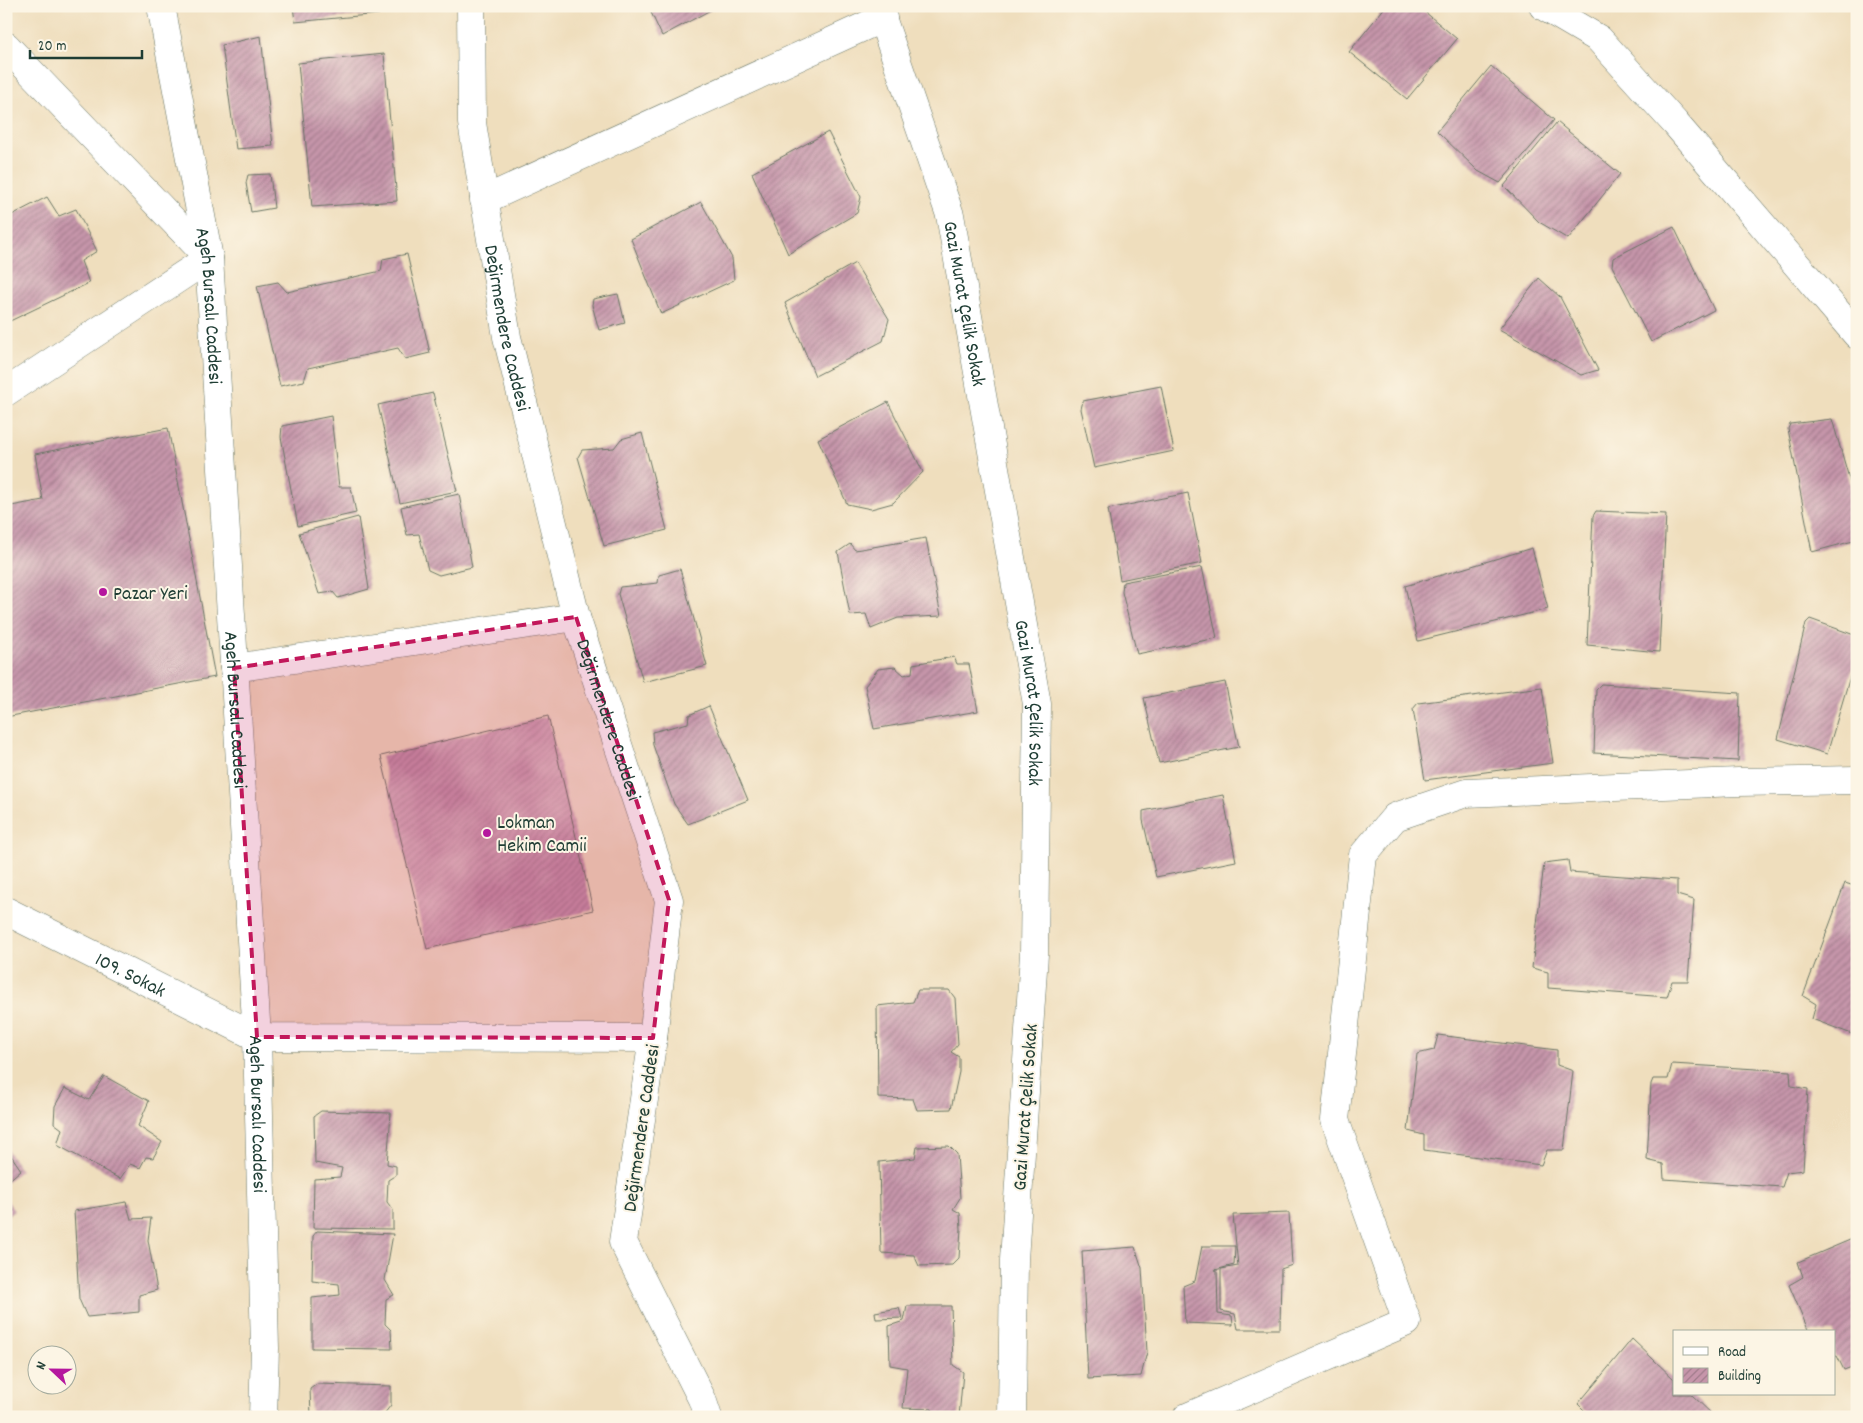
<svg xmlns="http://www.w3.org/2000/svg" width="1863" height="1423" font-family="Dekko,sans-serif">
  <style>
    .building { fill: url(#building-hatch) }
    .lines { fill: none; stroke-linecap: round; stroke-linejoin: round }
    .minor-casing { stroke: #687564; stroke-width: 29 }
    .minor { stroke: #fff; stroke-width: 28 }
    .marked { fill: #c2185b; fill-opacity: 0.2; stroke: #c2185b; stroke-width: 4; stroke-dasharray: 10 6; stroke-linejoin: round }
    .poi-dot { fill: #b5179e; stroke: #fcf5e5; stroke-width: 2 }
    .labels { text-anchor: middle; stroke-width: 4; stroke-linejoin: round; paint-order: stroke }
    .street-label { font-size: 20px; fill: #1f3d34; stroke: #fcf5e5 }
    .poi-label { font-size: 20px; fill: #1f3d34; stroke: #fcf5e5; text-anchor: start }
  </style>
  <defs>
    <pattern id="building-hatch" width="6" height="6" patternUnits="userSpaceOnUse" patternTransform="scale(1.25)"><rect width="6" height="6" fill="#c695aa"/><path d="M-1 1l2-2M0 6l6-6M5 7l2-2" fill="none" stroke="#a07b8b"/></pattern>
  </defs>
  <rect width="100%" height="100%" fill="#fcf5e5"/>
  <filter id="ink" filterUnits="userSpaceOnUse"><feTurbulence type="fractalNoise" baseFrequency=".02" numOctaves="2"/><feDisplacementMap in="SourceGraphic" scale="10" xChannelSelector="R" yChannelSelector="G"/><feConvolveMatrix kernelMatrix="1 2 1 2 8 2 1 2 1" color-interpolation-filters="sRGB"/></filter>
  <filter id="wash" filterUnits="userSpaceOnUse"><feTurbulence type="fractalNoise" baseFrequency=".0096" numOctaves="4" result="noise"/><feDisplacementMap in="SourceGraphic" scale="20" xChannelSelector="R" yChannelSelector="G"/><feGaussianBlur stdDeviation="1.12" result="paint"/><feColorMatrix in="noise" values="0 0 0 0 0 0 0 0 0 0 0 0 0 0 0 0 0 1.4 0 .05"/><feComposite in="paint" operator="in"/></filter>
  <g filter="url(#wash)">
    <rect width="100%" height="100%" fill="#efdebd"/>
    <g id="blocks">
      <!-- building -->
      <g class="building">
        <path d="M 293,6 L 378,6 L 379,14 L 295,22 Z"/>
        <path d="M 648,6 L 718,6 L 662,36 Z"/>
        <path d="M 1386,6 L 1418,6 L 1457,39 L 1407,99 L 1349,52 Z"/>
        <path d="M 261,36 L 273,146 L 236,149 L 222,45 Z"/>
        <path d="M 384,54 L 397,201 L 312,207 L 298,63 Z"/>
        <path d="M 1491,66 L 1554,120 L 1500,183 L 1478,171 L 1437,131 Z"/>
        <path d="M 1557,122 L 1620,174 L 1568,239 L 1539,222 L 1504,186 Z"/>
        <path d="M 828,132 L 861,197 L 857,213 L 788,254 L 752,173 Z"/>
        <path d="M 270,174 L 274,208 L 251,212 L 246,183 L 248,175 Z"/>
        <path d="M 47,197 L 59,216 L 76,209 L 97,251 L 81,261 L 89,283 L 10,321 L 6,315 L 6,236 L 10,234 L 6,218 Z"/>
        <path d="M 701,202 L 732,258 L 734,280 L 661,314 L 631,239 Z"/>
        <path d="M 1674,227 L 1714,310 L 1651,342 L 1612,266 L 1613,258 Z"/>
        <path d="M 407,254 L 430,353 L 405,359 L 398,348 L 308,368 L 304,381 L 280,386 L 257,286 L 278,282 L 287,292 L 381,271 L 383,259 Z"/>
        <path d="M 855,263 L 889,319 L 883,341 L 815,376 L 785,303 Z"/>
        <path d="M 1539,278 L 1560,297 L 1598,370 L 1581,375 L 1499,329 Z"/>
        <path d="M 618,294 L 625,323 L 599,330 L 592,305 L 593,299 Z"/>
        <path d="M 1161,386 L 1174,451 L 1094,468 L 1081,409 L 1083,401 Z"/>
        <path d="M 433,393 L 457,491 L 400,503 L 378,405 Z"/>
        <path d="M 888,402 L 923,472 L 893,503 L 871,509 L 847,504 L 818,439 Z"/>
        <path d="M 331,416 L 339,487 L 351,487 L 356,513 L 298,526 L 281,437 L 282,426 Z"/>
        <path d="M 1832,419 L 1857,506 L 1857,540 L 1812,552 L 1788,429 L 1790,424 Z"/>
        <path d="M 168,428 L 215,677 L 6,717 L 6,507 L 43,500 L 35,454 Z"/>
        <path d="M 642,433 L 667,530 L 604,546 L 578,457 L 582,450 L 614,448 L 621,439 Z"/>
        <path d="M 1188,493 L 1202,563 L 1120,580 L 1108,509 Z"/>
        <path d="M 459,494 L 472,567 L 439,575 L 428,570 L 419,534 L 407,535 L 401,507 Z"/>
        <path d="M 1596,511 L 1666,514 L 1659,652 L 1587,645 L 1593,516 Z"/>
        <path d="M 358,517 L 369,589 L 338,598 L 333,592 L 319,594 L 299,533 Z"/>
        <path d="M 926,538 L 941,616 L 898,618 L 871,629 L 866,614 L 850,615 L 838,552 L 850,544 L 855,550 Z"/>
        <path d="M 1532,548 L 1548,609 L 1418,641 L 1405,586 Z"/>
        <path d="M 1202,567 L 1217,638 L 1137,654 L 1122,592 L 1123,582 Z"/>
        <path d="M 680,569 L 707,666 L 643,682 L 618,594 L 620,587 L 658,583 L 659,575 Z"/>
        <path d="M 1810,619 L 1857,636 L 1857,653 L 1827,754 L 1778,739 L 1806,623 Z"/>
        <path d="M 954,657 L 957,664 L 969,664 L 978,711 L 874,729 L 865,686 L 878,669 L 895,667 L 904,675 L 912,673 L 913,664 Z"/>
        <path d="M 1225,682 L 1239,747 L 1159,763 L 1144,698 Z"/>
        <path d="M 1601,684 L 1740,693 L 1738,761 L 1594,753 L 1596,689 Z"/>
        <path d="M 1542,687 L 1553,763 L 1425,780 L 1413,709 L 1418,703 Z"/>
        <path d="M 709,706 L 748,800 L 688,824 L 674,804 L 653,745 L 652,732 L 688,723 L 689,715 Z"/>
        <path d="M 548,716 L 593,910 L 427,949 L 381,756 Z"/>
        <path d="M 1223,795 L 1236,861 L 1156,877 L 1143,820 L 1143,811 Z"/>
        <path d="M 1568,860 L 1570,872 L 1677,880 L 1677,895 L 1694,900 L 1688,981 L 1672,981 L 1667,997 L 1548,988 L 1548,972 L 1532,968 L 1544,863 Z"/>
        <path d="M 1845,883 L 1857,887 L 1857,1036 L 1812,1019 L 1816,1004 L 1803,996 Z"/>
        <path d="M 918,990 L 949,990 L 955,998 L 958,1044 L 951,1052 L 959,1057 L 959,1072 L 951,1109 L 917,1110 L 913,1099 L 878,1098 L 877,1006 L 913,1002 Z"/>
        <path d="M 1438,1035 L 1557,1050 L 1557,1065 L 1573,1071 L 1564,1150 L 1547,1150 L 1541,1165 L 1424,1150 L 1424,1135 L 1408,1131 L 1417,1054 L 1434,1050 Z"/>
        <path d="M 1672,1064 L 1790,1071 L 1791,1086 L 1808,1089 L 1803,1170 L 1787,1172 L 1782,1187 L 1664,1179 L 1663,1164 L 1647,1160 L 1651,1084 L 1653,1079 L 1668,1079 Z"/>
        <path d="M 104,1076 L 149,1101 L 138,1126 L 162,1142 L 153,1158 L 146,1157 L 140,1168 L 130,1164 L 120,1179 L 57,1145 L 62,1129 L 54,1123 L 55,1106 L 65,1088 L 89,1100 Z"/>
        <path d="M 321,1111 L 391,1113 L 387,1164 L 396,1166 L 396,1175 L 388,1180 L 387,1202 L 393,1210 L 393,1229 L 313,1228 L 314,1179 L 340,1177 L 342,1168 L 315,1163 L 314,1116 Z"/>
        <path d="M 949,1146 L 957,1154 L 960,1198 L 953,1209 L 960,1213 L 961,1229 L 959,1258 L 952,1265 L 919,1266 L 914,1255 L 881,1253 L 879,1162 L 915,1158 L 917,1147 Z"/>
        <path d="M 6,1148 L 21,1170 L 6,1183 Z"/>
        <path d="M 6,1198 L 14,1211 L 6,1217 Z"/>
        <path d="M 126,1202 L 131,1219 L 151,1218 L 148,1240 L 157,1290 L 139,1295 L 139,1312 L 87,1317 L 79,1299 L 74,1211 Z"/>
        <path d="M 1289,1213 L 1292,1265 L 1281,1269 L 1280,1329 L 1238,1329 L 1235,1314 L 1221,1311 L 1221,1269 L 1238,1266 L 1233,1215 Z"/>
        <path d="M 317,1231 L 393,1234 L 385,1280 L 394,1295 L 386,1299 L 385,1324 L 391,1330 L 392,1349 L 312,1348 L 312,1298 L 340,1295 L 339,1284 L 312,1281 L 313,1236 Z"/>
        <path d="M 1857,1237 L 1857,1365 L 1844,1370 L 1837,1356 L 1834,1357 L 1834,1332 L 1809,1332 L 1789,1285 L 1803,1277 L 1798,1262 Z"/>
        <path d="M 1202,1246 L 1235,1246 L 1234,1265 L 1215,1270 L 1217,1270 L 1218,1314 L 1232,1316 L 1233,1325 L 1185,1323 L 1183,1286 L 1195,1281 Z"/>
        <path d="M 1135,1247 L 1142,1268 L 1147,1352 L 1141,1376 L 1088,1379 L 1082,1251 Z"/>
        <path d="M 907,1306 L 951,1306 L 953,1365 L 963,1372 L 959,1417 L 935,1417 L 932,1409 L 903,1408 L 907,1368 L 890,1365 L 889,1326 L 904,1321 Z"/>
        <path d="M 899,1308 L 902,1318 L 876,1319 L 875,1312 Z"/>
        <path d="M 1632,1339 L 1674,1379 L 1674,1394 L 1691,1394 L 1715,1417 L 1591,1417 L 1578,1404 Z"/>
        <path d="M 317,1384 L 391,1386 L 391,1405 L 384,1414 L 384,1417 L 311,1417 L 310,1389 Z"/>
      </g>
    </g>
  </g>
  <g filter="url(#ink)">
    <use href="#blocks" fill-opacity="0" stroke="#687564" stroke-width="1"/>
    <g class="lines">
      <!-- minor casing -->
      <g class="minor-casing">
        <g id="minor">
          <path id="s1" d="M 161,6 L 209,258 L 257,1037 L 265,1348 L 263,1417"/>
          <path id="s2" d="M 471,6 L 472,123 L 507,337 L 576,617 L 669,900 L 653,1038 L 623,1242 L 702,1399 L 708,1417"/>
          <path id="s3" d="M 878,6 L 950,215 L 1037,704 L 1034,954 L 1014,1260 L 1012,1417"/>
          <path d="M 1543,6 L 1599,39 L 1675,123 L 1857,335"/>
          <path d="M 6,46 L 209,258 L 6,392"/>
          <path d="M 484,200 L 883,18"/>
          <path d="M 234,668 L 576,617"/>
          <path id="s4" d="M 6,911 L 257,1037 L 653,1038"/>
          <path d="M 1187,1417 L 1407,1322 L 1335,1120 L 1363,855 L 1395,817 L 1466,793 L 1738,782 L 1857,780"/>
        </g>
      </g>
      <!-- minor -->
      <use href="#minor" class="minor"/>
    </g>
  </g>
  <!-- marked area -->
  <path class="marked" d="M 576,617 L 669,900 L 653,1038 L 257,1037 L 234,668 Z"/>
  <!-- markers -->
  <g class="poi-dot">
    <circle cx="103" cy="592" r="5"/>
    <circle cx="487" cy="833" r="5"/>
  </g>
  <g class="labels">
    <!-- street labels -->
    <g class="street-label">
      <text dy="7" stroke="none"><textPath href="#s3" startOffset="311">Gazi Murat Çelik Sokak</textPath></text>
      <text dy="7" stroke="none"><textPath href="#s1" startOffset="304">Ageh Bursalı Caddesi</textPath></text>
      <text dy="7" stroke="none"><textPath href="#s2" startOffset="325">Değirmendere Caddesi</textPath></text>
      <text dy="7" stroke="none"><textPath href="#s3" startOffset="716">Gazi Murat Çelik Sokak</textPath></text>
      <text dy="7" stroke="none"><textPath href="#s1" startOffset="709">Ageh Bursalı Caddesi</textPath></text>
      <text dy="7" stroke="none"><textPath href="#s2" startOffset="730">Değirmendere Caddesi</textPath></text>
      <text dy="7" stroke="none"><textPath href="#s4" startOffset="140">109. Sokak</textPath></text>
      <text transform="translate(1024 1107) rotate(-86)" y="7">Gazi Murat Çelik Sokak</text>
      <text dy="7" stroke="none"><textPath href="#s1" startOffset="1114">Ageh Bursalı Caddesi</textPath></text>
      <text transform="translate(640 1128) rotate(-82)" y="7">Değirmendere Caddesi</text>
    </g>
    <!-- poi labels -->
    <g class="poi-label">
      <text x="113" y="599">Pazar Yeri</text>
      <text x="497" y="828">Lokman<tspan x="497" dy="23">Hekim Camii</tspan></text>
    </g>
  </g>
  <!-- margin -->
  <rect width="1863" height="1423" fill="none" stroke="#fcf5e5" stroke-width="25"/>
  <!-- legend -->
  <rect x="1673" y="1330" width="162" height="65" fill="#fcf5e5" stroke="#a4ab9e"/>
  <rect x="1683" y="1347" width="25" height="8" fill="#ffffff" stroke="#a4ab9e"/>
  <text x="1718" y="1356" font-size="15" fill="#1f3d34">Road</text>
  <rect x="1683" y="1368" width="25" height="15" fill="url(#building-hatch)" stroke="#a4ab9e"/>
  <text x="1718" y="1380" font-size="15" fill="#1f3d34">Building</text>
  <!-- north arrow -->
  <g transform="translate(52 1370) rotate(292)"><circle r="24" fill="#fcf5e5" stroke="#a4ab9e"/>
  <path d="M0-4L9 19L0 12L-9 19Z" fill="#b5179e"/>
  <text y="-8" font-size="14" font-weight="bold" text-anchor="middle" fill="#1f3d34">N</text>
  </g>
  <!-- scale -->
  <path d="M30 50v8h112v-8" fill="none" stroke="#1f3d34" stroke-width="2.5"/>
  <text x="38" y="50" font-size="15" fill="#1f3d34" stroke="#fcf5e5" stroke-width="4" paint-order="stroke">20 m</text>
</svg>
